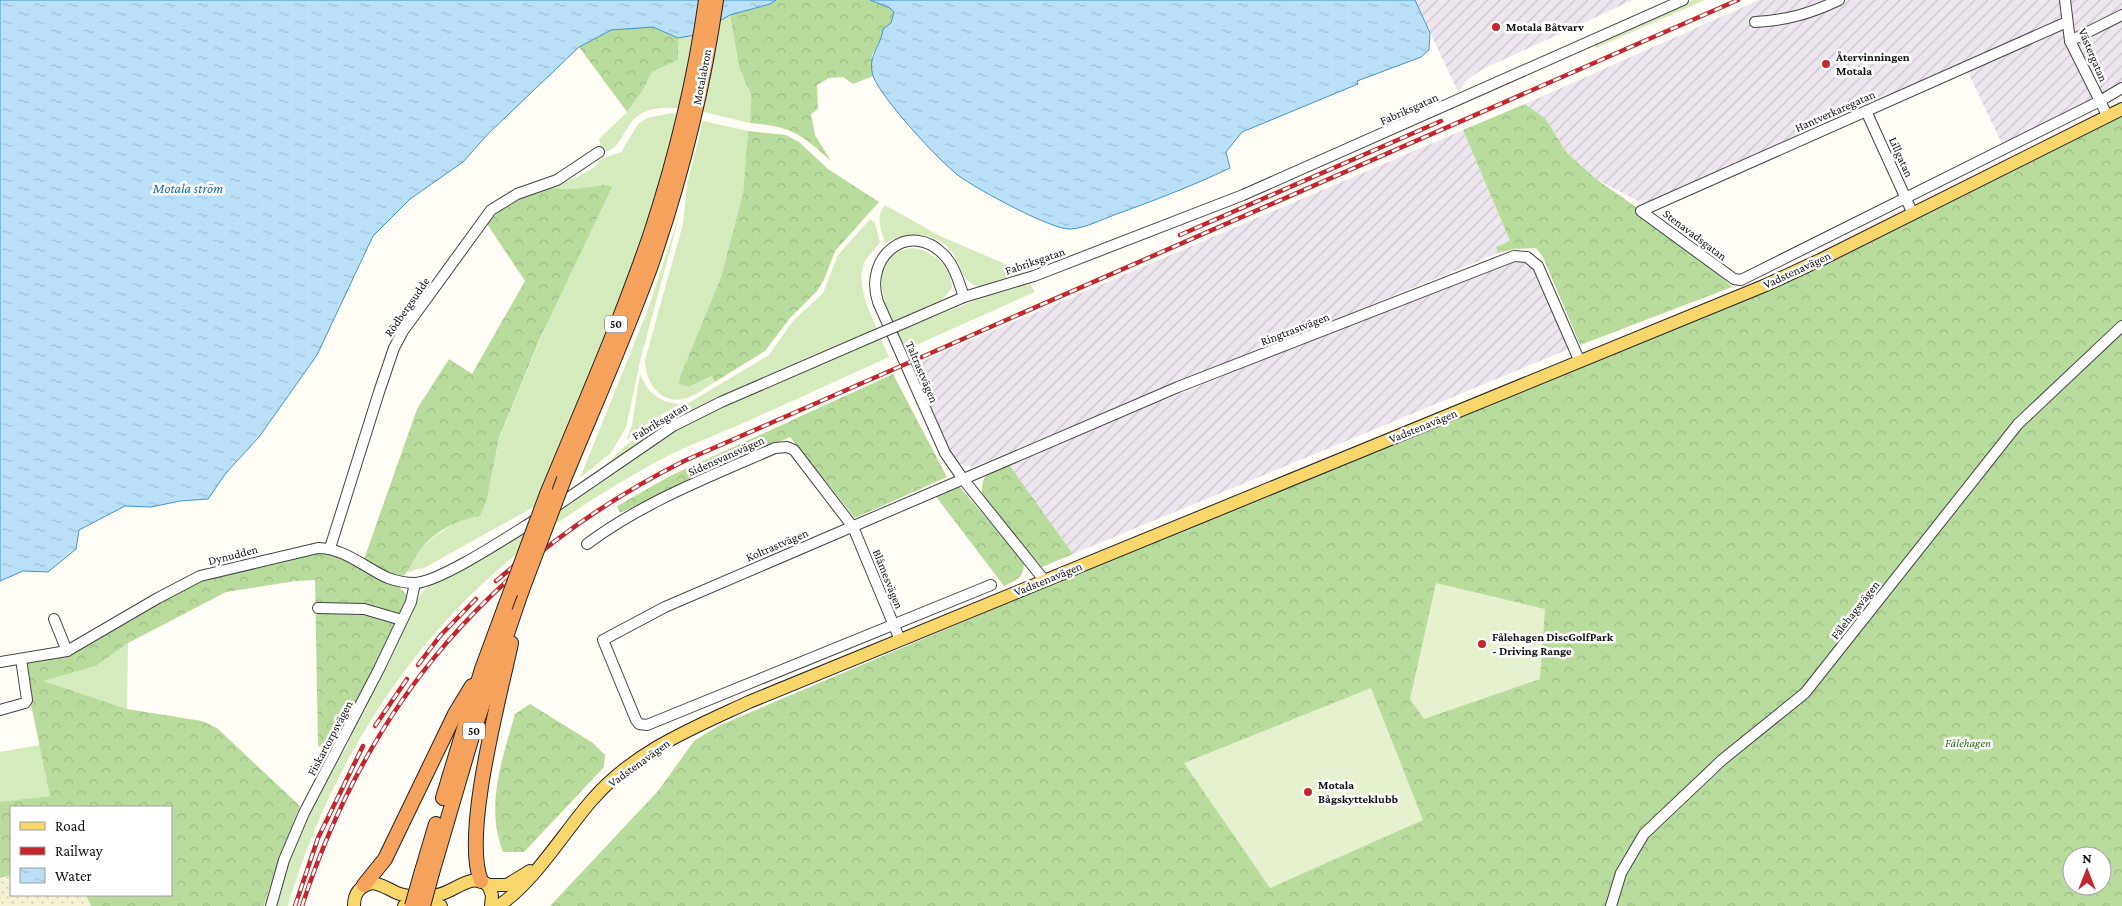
<svg xmlns="http://www.w3.org/2000/svg" width="2122" height="906" font-family="'Crimson Pro',serif">
  <style>
    .industrial { fill: url(#industrial-furrows) }
    .farmland { fill: url(#farmland-dots) }
    .grass { fill: #d5ebbd }
    .forest { fill: url(#forest-crowns); fill-rule: evenodd }
    .pitch { fill: #e6f2cf }
    .water { fill: url(#water-ripples); stroke: #3f96cf }
    .lines { fill: none; stroke-linecap: round; stroke-linejoin: round }
    .minor-casing { stroke: #444; stroke-width: 12 }
    .major-casing { stroke: #222; stroke-width: 14 }
    .highway-casing { stroke: #222; stroke-width: 16 }
    .minor { stroke: #fff; stroke-width: 10 }
    .major { stroke: #f9d66b; stroke-width: 12 }
    .highway { stroke: #f5a25d; stroke-width: 14 }
    .rail-casing { stroke: #c4262e; stroke-width: 4.5 }
    .rail { stroke: #fff; stroke-width: 2.5; stroke-dasharray: 8; stroke-linecap: butt }
    .minor-bridge-casing { stroke: #444; stroke-width: 12; stroke-linecap: butt }
    .highway-bridge-casing { stroke: #222; stroke-width: 16; stroke-linecap: butt }
    .minor-bridge { stroke: #fff; stroke-width: 10 }
    .highway-bridge { stroke: #f5a25d; stroke-width: 14 }
    .poi-dot { fill: #c4262e; stroke: #fff; stroke-width: 2 }
    .labels { text-anchor: middle; stroke-width: 5; stroke-linejoin: round; paint-order: stroke }
    .shield { fill: #fff; stroke: #585858; stroke-width: 1 }
    .shield-label { font-size: 11px; font-weight: bold; fill: #111 }
    .poi-label { font-size: 12px; font-weight: bold; fill: #111; stroke: #fff; text-anchor: start }
    .street-label { font-size: 12px; fill: #111; stroke: #fff }
    .park-label { font-size: 12px; font-style: italic; fill: #2f6b1f; stroke: #fff }
    .water-label { font-size: 14px; font-style: italic; fill: #1768a6; stroke: #fff }
  </style>
  <defs>
    <pattern id="industrial-furrows" width="10" height="10" patternUnits="userSpaceOnUse" patternTransform="scale(1.25)"><rect width="10" height="10" fill="#eee6ef"/><path d="M-1 1l2-2M0 10L10 0M9 11l2-2" fill="none" stroke="#cbc4cc"/></pattern>
    <pattern id="farmland-dots" width="8" height="8" patternUnits="userSpaceOnUse" patternTransform="scale(1.25)"><rect width="8" height="8" fill="#f6f3d4"/><path d="M2 2h.1M6 6h.1" fill="none" stroke="#d2cfb5" stroke-width="1.8" stroke-linecap="round"/></pattern>
    <pattern id="forest-crowns" width="20" height="18" patternUnits="userSpaceOnUse" patternTransform="scale(1.25)"><rect width="20" height="18" fill="#b9dc9c"/><path d="M2 6a3 3 0 1 1 6 0M12 15a3 3 0 1 1 6 0" fill="none" stroke="#9ebc85"/></pattern>
    <pattern id="water-ripples" width="26" height="14" patternUnits="userSpaceOnUse" patternTransform="scale(1.25)"><rect width="26" height="14" fill="#b9e0f7"/><path d="M2 4q2-2 4 0t4 0M15 11q2-2 4 0t4 0" fill="none" stroke="#9ebfd3"/></pattern>
  </defs>
  <rect width="100%" height="100%" fill="#fffdf5"/>
  <!-- industrial -->
  <g class="industrial">
    <path d="M 1415,0 L 1633,0 L 1481,70 L 1466,81 L 1458,92 Z"/>
    <path d="M 1759,0 L 2122,0 L 2122,85 L 2002,144 L 1963,62 L 1644,204 L 1596,179 L 1566,152 L 1546,119 L 1525,104 Z"/>
    <path d="M 1463,130 L 1510,241 L 1497,247 L 1498,253 L 975,466 L 965,466 L 958,463 L 952,456 L 913,365 Z"/>
    <path d="M 1517,261 L 1528,262 L 1534,267 L 1569,349 L 1073,554 L 1008,463 L 1499,265 Z"/>
  </g>
  <!-- farmland -->
  <path class="farmland" d="M 11,875 L 11,895 L 86,895 L 91,906 L 0,906 L 0,878 Z"/>
  <!-- grass -->
  <g class="grass">
    <path d="M 1692,0 L 1705,0 L 1596,48 L 1594,43 Z"/>
    <path d="M 730,15 L 739,67 L 751,95 L 750,123 C 721,117 654,93 632,121 C 622,134 620,149 602,153 L 599,139 L 627,112 L 643,90 L 652,72 L 677,60 L 678,38 L 695,35 Z"/>
    <path d="M 672,113 L 679,114 L 648,222 L 629,277 L 537,505 L 424,568 L 417,569 L 407,573 L 419,550 L 434,537 L 458,521 L 469,518 L 487,499 L 499,439 L 604,185 L 573,189 L 548,188 L 577,177 L 595,167 L 601,159 L 621,152 L 638,124 L 647,118 Z"/>
    <path d="M 703,121 L 748,131 L 743,193 L 721,277 L 681,374 L 689,387 L 713,376 L 715,382 C 705,388 695,396 683,399 C 659,404 645,380 645,360 L 683,224 L 687,185 Z"/>
    <path d="M 885,205 L 940,236 L 1024,272 L 1025,274 L 979,287 C 964,283 962,270 956,258 C 941,231 910,230 885,243 C 881,229 875,216 885,205 Z"/>
    <path d="M 680,213 L 641,357 L 626,427 L 611,453 L 580,478 L 648,309 Z"/>
    <path d="M 870,219 L 875,223 L 880,242 C 876,249 869,254 865,261 C 855,283 868,308 877,329 L 675,419 L 643,439 L 594,477 L 625,446 L 655,423 L 769,355 L 793,321 L 823,293 L 838,255 Z"/>
    <path d="M 913,248 C 934,252 951,265 952,288 L 941,301 L 892,322 C 880,295 870,252 913,248 Z"/>
    <path d="M 1030,284 L 1035,292 L 905,350 L 897,332 L 983,297 Z"/>
    <path d="M 881,339 L 889,357 C 838,380 786,404 734,427 C 708,438 681,448 656,462 C 594,496 530,538 479,587 C 388,673 323,787 288,906 L 275,906 L 298,836 L 329,773 L 347,746 L 355,725 L 420,595 L 427,587 L 519,535 L 598,485 L 674,430 L 758,390 Z"/>
    <path d="M 640,374 C 647,392 660,403 680,404 L 652,420 L 626,440 L 632,425 Z"/>
    <path d="M 128,643 L 127,709 L 41,681 L 96,666 Z"/>
    <path d="M 40,745 L 50,796 L 0,803 L 0,752 Z"/>
  </g>
  <!-- forest -->
  <g class="forest">
    <path d="M 776,0 L 870,0 L 890,8 L 894,12 L 891,23 L 883,29 L 882,37 L 872,55 L 873,76 L 853,84 L 843,77 L 829,78 L 817,85 L 818,109 L 811,114 L 815,135 L 831,161 C 800,133 792,127 750,123 L 751,95 L 739,67 L 730,15 L 770,4 Z"/>
    <path d="M 653,27 L 678,38 L 678,60 L 652,72 L 643,90 L 627,112 L 579,47 L 611,30 Z"/>
    <path d="M 1525,104 L 1546,119 L 1566,152 L 1596,179 L 1646,214 L 1720,275 L 1732,287 L 1580,345 L 1543,257 L 1536,248 L 1514,249 L 1498,253 L 1496,247 L 1510,241 L 1463,130 Z"/>
    <path d="M 2122,116 L 2122,906 L 550,906 L 658,791 L 694,741 L 718,726 L 1048,586 L 1774,288 ZM 2072,856 L 2102,856 L 2102,886 L 2072,886 Z"/>
    <path d="M 748,131 L 786,135 L 799,142 L 828,169 L 879,202 L 835,251 L 824,280 L 817,291 L 790,318 L 765,351 L 715,382 L 712,376 L 689,387 L 679,384 L 681,374 L 721,277 L 743,193 Z"/>
    <path d="M 604,185 L 612,187 L 541,336 L 499,438 L 487,499 L 480,516 C 458,519 434,532 420,550 C 412,560 411,571 400,579 L 363,562 L 417,409 L 449,359 L 472,374 L 525,281 L 487,224 L 511,198 L 548,188 L 573,189 Z"/>
    <path d="M 893,374 L 947,477 L 855,518 L 790,437 L 620,513 L 617,506 L 670,476 Z"/>
    <path d="M 1008,463 L 1073,554 L 1042,567 L 982,495 C 981,473 990,472 1008,463 Z"/>
    <path d="M 958,485 L 1024,562 C 1024,578 1017,580 1004,586 L 934,494 Z"/>
    <path d="M 318,548 L 398,586 L 406,594 L 406,604 L 333,751 L 318,746 L 315,580 L 296,581 L 226,592 L 128,643 L 96,666 L 43,681 L 127,709 L 202,721 L 217,728 L 300,806 L 278,861 L 264,906 L 91,906 L 86,895 L 171,895 L 171,807 L 11,807 L 11,875 L 0,878 L 0,802 L 50,796 L 22,661 L 68,652 L 179,587 Z"/>
    <path d="M 530,704 L 593,743 L 605,755 L 604,767 L 524,852 L 503,852 C 485,804 502,761 515,714 Z"/>
  </g>
  <!-- pitch -->
  <g class="pitch">
    <path d="M 1436,583 L 1545,609 L 1540,679 L 1424,719 L 1410,699 Z"/>
    <path d="M 1371,688 L 1423,820 L 1270,888 L 1184,763 Z"/>
  </g>
  <!-- water -->
  <g class="water">
    <path d="M 0,0 L 776,0 L 770,4 L 730,15 L 695,35 L 678,38 L 653,27 L 611,30 L 579,47 L 488,134 L 463,162 L 410,199 L 373,236 L 317,355 L 259,437 L 226,473 L 208,499 L 180,501 L 151,507 L 125,506 L 79,530 L 76,549 L 48,572 L 23,571 L 0,581 Z"/>
    <path d="M 870,0 L 1415,0 L 1430,33 L 1429,50 L 1421,57 L 1357,81 L 1358,84 L 1242,132 L 1226,152 L 1230,168 C 1192,186 1153,201 1114,215 C 1101,220 1085,228 1071,229 C 1053,231 975,188 959,176 C 939,161 881,98 873,76 C 867,55 881,47 883,29 L 891,23 L 894,12 L 890,8 Z"/>
  </g>
  <g class="lines">
    <!-- minor casing -->
    <g class="minor-casing">
      <g id="minor">
        <path d="M 2065,0 L 2070,41 L 2108,117"/>
        <path d="M 1755,22 C 1788,20 1809,14 1839,0"/>
        <path d="M 2067,22 L 1641,211 L 1734,279 L 1741,280 L 2100,101 L 2122,88"/>
        <path d="M 2070,41 L 2122,15"/>
        <path d="M 1866,111 L 1913,214"/>
        <path d="M 964,297 C 959,283 955,266 944,255 C 910,219 863,256 878,302 L 945,453 L 963,479 L 1045,581"/>
        <path d="M 904,323 L 964,297 L 1034,276 L 1243,195 L 1683,0"/>
        <path d="M 552,509 L 673,426 L 721,402 L 871,337"/>
        <path d="M 587,544 C 643,502 711,476 775,448 L 787,447 L 794,450 L 853,527 L 900,640"/>
        <path d="M 330,548 L 379,392 L 394,348 L 403,331 L 491,210 L 517,194 L 557,180 L 599,152"/>
        <path d="M 991,585 L 647,725 L 639,724 L 636,720 L 603,640 L 665,607 L 1178,387 L 1514,256 L 1527,257 L 1538,266 L 1580,362"/>
        <path d="M 318,608 L 364,609 L 402,620"/>
        <path d="M 54,619 L 67,651"/>
        <path d="M 0,662 L 67,651 L 158,598 L 200,576 L 318,548 C 345,548 365,568 388,578 C 396,581 406,583 415,583 C 441,582 515,532 540,517"/>
        <path d="M 0,710 L 25,703 L 27,700 L 21,659"/>
        <path d="M 271,906 L 284,860 L 304,813 L 379,669 L 411,602 L 415,583"/>
        <path d="M 1611,906 L 1621,873 L 1644,834 L 1722,760 L 1805,693 L 2018,424 L 2122,326"/>
      </g>
    </g>
    <!-- major casing -->
    <g class="major-casing">
      <g id="major">
        <path d="M 488,885 L 507,885 L 530,871"/>
        <path d="M 354,906 C 354,893 360,886 372,883 C 382,884 388,889 397,893 C 410,898 423,897 437,895 C 454,893 471,871 488,885 L 492,895 L 491,906"/>
        <path d="M 404,906 L 423,903 L 441,906"/>
        <path d="M 498,906 C 533,884 564,832 592,800 C 633,752 693,728 749,702 L 1766,285 L 1820,260 L 2122,109"/>
      </g>
    </g>
    <!-- highway casing -->
    <g class="highway-casing">
      <g id="highway">
        <path d="M 564,479 C 593,409 624,339 650,268 C 680,181 703,91 716,0"/>
        <path d="M 547,494 C 583,407 621,321 651,233 C 676,157 695,79 706,0"/>
        <path d="M 443,798 L 482,669 L 505,607"/>
        <path d="M 422,871 L 436,824"/>
        <path d="M 432,873 L 473,733 L 522,590"/>
        <path d="M 481,881 C 462,834 500,696 511,643"/>
        <path d="M 364,885 L 385,859 L 455,714 L 472,686"/>
      </g>
    </g>
    <!-- minor -->
    <use href="#minor" class="minor"/>
    <!-- major -->
    <use href="#major" class="major"/>
    <!-- highway -->
    <use href="#highway" class="highway"/>
    <!-- rail casing -->
    <g class="rail-casing">
      <g id="rail">
        <path d="M 1180,235 L 1441,121"/>
        <path d="M 496,581 L 546,539"/>
        <path d="M 418,665 L 440,636 L 476,599"/>
        <path d="M 375,726 L 407,679"/>
        <path d="M 295,906 L 318,838 L 363,746"/>
        <path d="M 302,906 C 368,703 493,557 684,461 L 1738,0"/>
      </g>
    </g>
    <!-- rail -->
    <use href="#rail" class="rail"/>
    <!-- minor-bridge casing -->
    <g class="minor-bridge-casing">
      <path id="minor-bridge" d="M 871,337 L 904,323"/>
    </g>
    <!-- highway-bridge casing -->
    <g class="highway-bridge-casing">
      <g id="highway-bridge">
        <path d="M 522,590 L 564,479"/>
        <path d="M 505,607 L 547,494"/>
        <path d="M 412,906 L 422,871"/>
        <path d="M 423,906 L 432,873"/>
      </g>
    </g>
    <!-- minor-bridge -->
    <use href="#minor-bridge" class="minor-bridge"/>
    <!-- highway-bridge -->
    <use href="#highway-bridge" class="highway-bridge"/>
  </g>
  <!-- markers -->
  <g class="poi-dot">
    <circle cx="1496" cy="27" r="5"/>
    <circle cx="1826" cy="64" r="5"/>
    <circle cx="1482" cy="644" r="5"/>
    <circle cx="1308" cy="792" r="5"/>
  </g>
  <g class="labels">
    <!-- shield labels -->
    <g class="shield">
      <rect x="605" y="315.5" width="22" height="17" rx="4"/>
      <rect x="463" y="722.5" width="22" height="17" rx="4"/>
    </g>
    <g class="shield-label">
      <text x="616" y="328">50</text>
      <text x="474" y="735">50</text>
    </g>
    <!-- poi labels -->
    <g class="poi-label">
      <text x="1506" y="31">Motala Båtvarv</text>
      <text x="1836" y="61">Återvinningen<tspan x="1836" dy="14">Motala</tspan></text>
      <text x="1492" y="641">Fålehagen DiscGolfPark<tspan x="1492" dy="14">- Driving Range</tspan></text>
      <text x="1318" y="789">Motala<tspan x="1318" dy="14">Bågskytteklubb</tspan></text>
    </g>
    <!-- street labels -->
    <g class="street-label">
      <text transform="translate(2093 55) rotate(67)" y="4">Västergatan</text>
      <text transform="translate(702 77) rotate(-79)" y="4">Motalabron</text>
      <text transform="translate(1409 109) rotate(-24)" y="4">Fabriksgatan</text>
      <text transform="translate(1835 111) rotate(-24)" y="4">Hantverkaregatan</text>
      <text transform="translate(1901 157) rotate(66)" y="4">Lillgatan</text>
      <text transform="translate(1695 235) rotate(37)" y="4">Stenavadsgatan</text>
      <text transform="translate(1035 261) rotate(-19)" y="4">Fabriksgatan</text>
      <text transform="translate(1797 270) rotate(-25)" y="4">Vadstenavägen</text>
      <text transform="translate(407 307) rotate(-55)" y="4">Rödbergsudde</text>
      <text transform="translate(1295 329) rotate(-21)" y="4">Ringtrastvägen</text>
      <text transform="translate(922 372) rotate(67)" y="4">Taltrastvägen</text>
      <text transform="translate(660 421) rotate(-31)" y="4">Fabriksgatan</text>
      <text transform="translate(1423 426) rotate(-22)" y="4">Vadstenavägen</text>
      <text transform="translate(726 456) rotate(-24)" y="4">Sidensvansvägen</text>
      <text transform="translate(777 545) rotate(-23)" y="4">Koltrastvägen</text>
      <text transform="translate(233 555) rotate(-14)" y="4">Dynudden</text>
      <text transform="translate(888 579) rotate(68)" y="4">Blåmesvägen</text>
      <text transform="translate(1048 579) rotate(-22)" y="4">Vadstenavägen</text>
      <text transform="translate(1855 610) rotate(-52)" y="4">Fålehagsvägen</text>
      <text transform="translate(330 738) rotate(-62)" y="4">Fiskartorpsvägen</text>
      <text transform="translate(639 763) rotate(-36)" y="4">Vadstenavägen</text>
    </g>
    <!-- park labels -->
    <g class="park-label">
      <text x="1968" y="747">Fålehagen</text>
    </g>
    <!-- water labels -->
    <g class="water-label">
      <text x="188" y="193">Motala ström</text>
    </g>
  </g>
  <!-- legend -->
  <rect x="10" y="806" width="162" height="90" fill="#ffffff" stroke="#a0a0a0"/>
  <rect x="20" y="822" width="25" height="8" fill="#f9d66b" stroke="#a0a0a0"/>
  <text x="55" y="831" font-size="15" fill="#111111">Road</text>
  <rect x="20" y="847" width="25" height="8" fill="#c4262e" stroke="#a0a0a0"/>
  <text x="55" y="856" font-size="15" fill="#111111">Railway</text>
  <rect x="20" y="868" width="25" height="15" fill="url(#water-ripples)" stroke="#a0a0a0"/>
  <text x="55" y="881" font-size="15" fill="#111111">Water</text>
  <!-- north arrow -->
  <g transform="translate(2087 871)"><circle r="24" fill="#ffffff" stroke="#a0a0a0"/>
  <path d="M0-4L9 19L0 12L-9 19Z" fill="#c4262e"/>
  <text y="-8" font-size="14" font-weight="bold" text-anchor="middle" fill="#111111">N</text>
  </g>
</svg>
